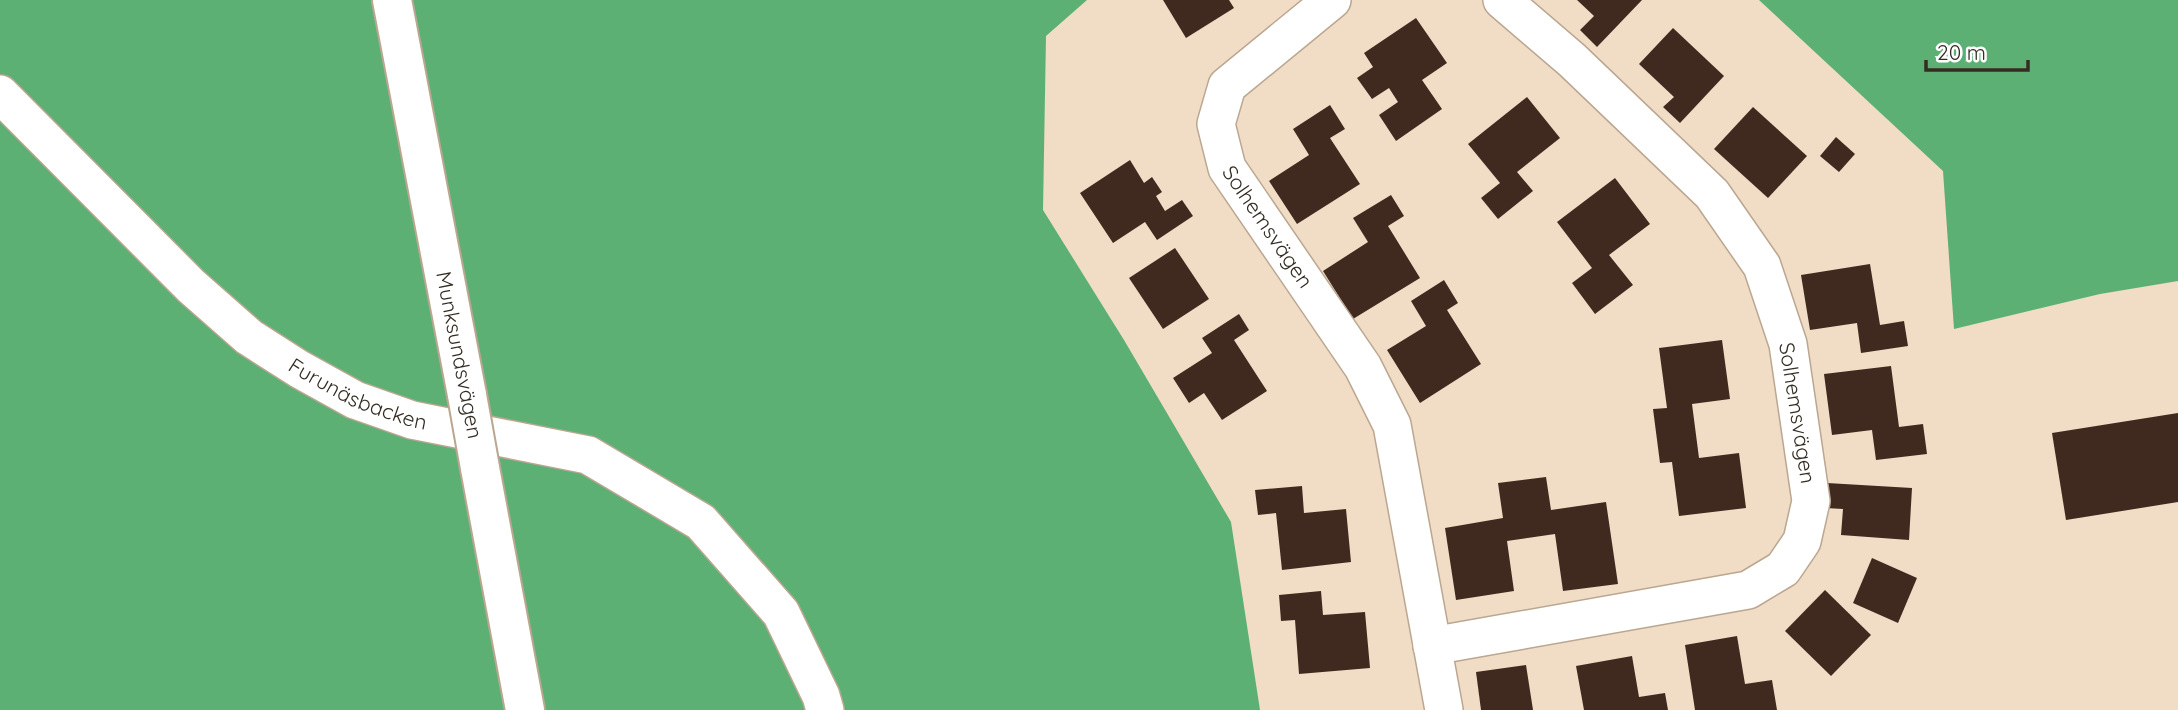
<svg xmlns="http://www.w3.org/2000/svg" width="2178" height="710" font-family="Quicksand,sans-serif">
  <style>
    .forest { fill: #5db074 }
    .building { fill: #402a1f }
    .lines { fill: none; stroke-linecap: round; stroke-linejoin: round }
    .minor-casing { stroke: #bba791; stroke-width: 40 }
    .tertiary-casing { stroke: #bba791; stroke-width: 42 }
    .minor { stroke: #fff; stroke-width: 37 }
    .tertiary { stroke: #fff; stroke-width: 38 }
    .tertiary-bridge-casing { stroke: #bba791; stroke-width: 42; stroke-linecap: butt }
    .tertiary-bridge { stroke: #fff; stroke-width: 38 }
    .labels { text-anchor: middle; stroke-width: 7; stroke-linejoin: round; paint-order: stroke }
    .street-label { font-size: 21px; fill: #332c23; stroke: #fff }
  </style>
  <rect width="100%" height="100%" fill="#f1dcc5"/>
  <!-- forest -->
  <g class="forest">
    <path d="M 0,0 L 1087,0 L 1046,36 L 1043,210 L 1124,340 L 1231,522 L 1260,710 L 0,710 Z"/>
    <path d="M 1759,0 L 2178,0 L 2178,281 L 2100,294 L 1954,329 L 1943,171 Z"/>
  </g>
  <!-- building -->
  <g class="building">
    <path d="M 1163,0 L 1229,0 L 1234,8 L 1186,38 Z"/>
    <path d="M 1577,0 L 1642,0 L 1597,47 L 1580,30 L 1594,16 Z"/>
    <path d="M 1416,18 L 1447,63 L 1422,80 L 1442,109 L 1396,141 L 1379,115 L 1398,102 L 1389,88 L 1372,99 L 1357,78 L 1373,67 L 1364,53 Z"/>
    <path d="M 1673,28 L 1724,76 L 1680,123 L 1663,107 L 1674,97 L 1639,64 Z"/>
    <path d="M 1527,97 L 1560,138 L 1517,172 L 1533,191 L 1498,219 L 1481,198 L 1500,183 L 1468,144 Z"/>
    <path d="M 1330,105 L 1345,129 L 1330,138 L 1360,184 L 1297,224 L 1269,181 L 1309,155 L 1293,129 Z"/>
    <path d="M 1753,107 L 1807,156 L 1768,198 L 1714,149 Z"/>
    <path d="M 1836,137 L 1855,154 L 1839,172 L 1820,156 Z"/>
    <path d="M 1130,160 L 1144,183 L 1152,177 L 1162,192 L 1156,196 L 1165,211 L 1182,200 L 1193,216 L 1157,240 L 1145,222 L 1113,243 L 1080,193 Z"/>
    <path d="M 1615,178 L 1650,224 L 1609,255 L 1633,285 L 1595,314 L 1572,283 L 1592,268 L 1557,222 Z"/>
    <path d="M 1391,195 L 1404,216 L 1388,226 L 1420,278 L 1353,319 L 1323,271 L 1368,242 L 1353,218 Z"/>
    <path d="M 1175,248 L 1209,299 L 1163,329 L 1129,278 Z"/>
    <path d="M 1870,264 L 1880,325 L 1904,321 L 1908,346 L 1861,353 L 1857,323 L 1810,330 L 1801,275 Z"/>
    <path d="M 1444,280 L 1458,303 L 1447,310 L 1481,364 L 1420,403 L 1387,350 L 1426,326 L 1411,301 Z"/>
    <path d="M 1239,314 L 1249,330 L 1234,340 L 1267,391 L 1222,420 L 1204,393 L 1189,403 L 1173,378 L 1212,353 L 1202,338 Z"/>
    <path d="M 1722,340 L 1730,399 L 1692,404 L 1699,458 L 1739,453 L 1746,508 L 1679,516 L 1672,462 L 1660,463 L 1653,409 L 1667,408 L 1659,348 Z"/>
    <path d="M 1891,366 L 1899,427 L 1923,424 L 1927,454 L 1876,460 L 1872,430 L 1832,435 L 1824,374 Z"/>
    <path d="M 2178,413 L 2178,502 L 2066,520 L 2052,433 Z"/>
    <path d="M 1546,477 L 1551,510 L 1606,502 L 1618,584 L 1563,591 L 1555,534 L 1507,541 L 1514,591 L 1456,600 L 1445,528 L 1503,518 L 1498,483 Z"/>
    <path d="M 1827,483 L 1912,488 L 1909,540 L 1841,535 L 1843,509 L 1825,508 Z"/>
    <path d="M 1302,486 L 1304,513 L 1346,509 L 1351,562 L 1282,570 L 1276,513 L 1258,515 L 1255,490 Z"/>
    <path d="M 1872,558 L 1917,578 L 1898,623 L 1853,603 Z"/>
    <path d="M 1825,590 L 1871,635 L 1831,676 L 1785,631 Z"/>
    <path d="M 1321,591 L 1323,615 L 1365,612 L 1370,668 L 1299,674 L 1295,620 L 1281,621 L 1279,595 Z"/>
    <path d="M 1737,636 L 1745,684 L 1772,680 L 1777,710 L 1695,710 L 1685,645 Z"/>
    <path d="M 1632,656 L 1639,697 L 1665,693 L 1668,710 L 1584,710 L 1576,666 Z"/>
    <path d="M 1526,665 L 1533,710 L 1481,710 L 1476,672 Z"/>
  </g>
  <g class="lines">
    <!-- minor casing -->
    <g class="minor-casing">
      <g id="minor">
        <path id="s1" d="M 1332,0 L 1227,86 L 1216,124 L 1227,168 L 1363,367 L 1392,425 L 1444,710"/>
        <path id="s2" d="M 0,94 L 191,286 L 249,337 L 299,369 L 355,400 L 412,420 L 588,455 L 701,522 L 781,613 L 821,696 L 825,710"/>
        <path d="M 1432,646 L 1748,590 L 1783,569 L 1802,541 L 1811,501 L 1788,344 L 1762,266 L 1712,194 L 1572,60 L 1502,0"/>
      </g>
    </g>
    <!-- tertiary casing -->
    <g class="tertiary-casing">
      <g id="tertiary">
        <path d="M 392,0 L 467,395"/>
        <path d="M 480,468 L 525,710"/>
      </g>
    </g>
    <!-- minor -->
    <use href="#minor" class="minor"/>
    <!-- tertiary -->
    <use href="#tertiary" class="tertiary"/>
    <!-- tertiary-bridge casing -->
    <g class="tertiary-bridge-casing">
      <path id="tertiary-bridge" d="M 467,395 L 480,468"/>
    </g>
    <!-- tertiary-bridge -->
    <use href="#tertiary-bridge" class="tertiary-bridge"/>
  </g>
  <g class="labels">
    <!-- street labels -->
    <g class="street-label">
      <text dy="7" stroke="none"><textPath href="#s1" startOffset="292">Solhemsvägen</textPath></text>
      <text transform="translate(459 355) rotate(79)" y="7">Munksundsvägen</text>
      <text dy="7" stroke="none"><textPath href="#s2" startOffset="472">Furunäsbacken</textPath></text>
      <text transform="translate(1797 413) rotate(81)" y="7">Solhemsvägen</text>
    </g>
  </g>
  <!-- scale -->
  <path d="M1926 60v10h102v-10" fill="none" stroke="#332c23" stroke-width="3.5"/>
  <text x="1937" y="60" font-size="21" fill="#332c23" stroke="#ffffff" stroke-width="5" paint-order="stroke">20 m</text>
</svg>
